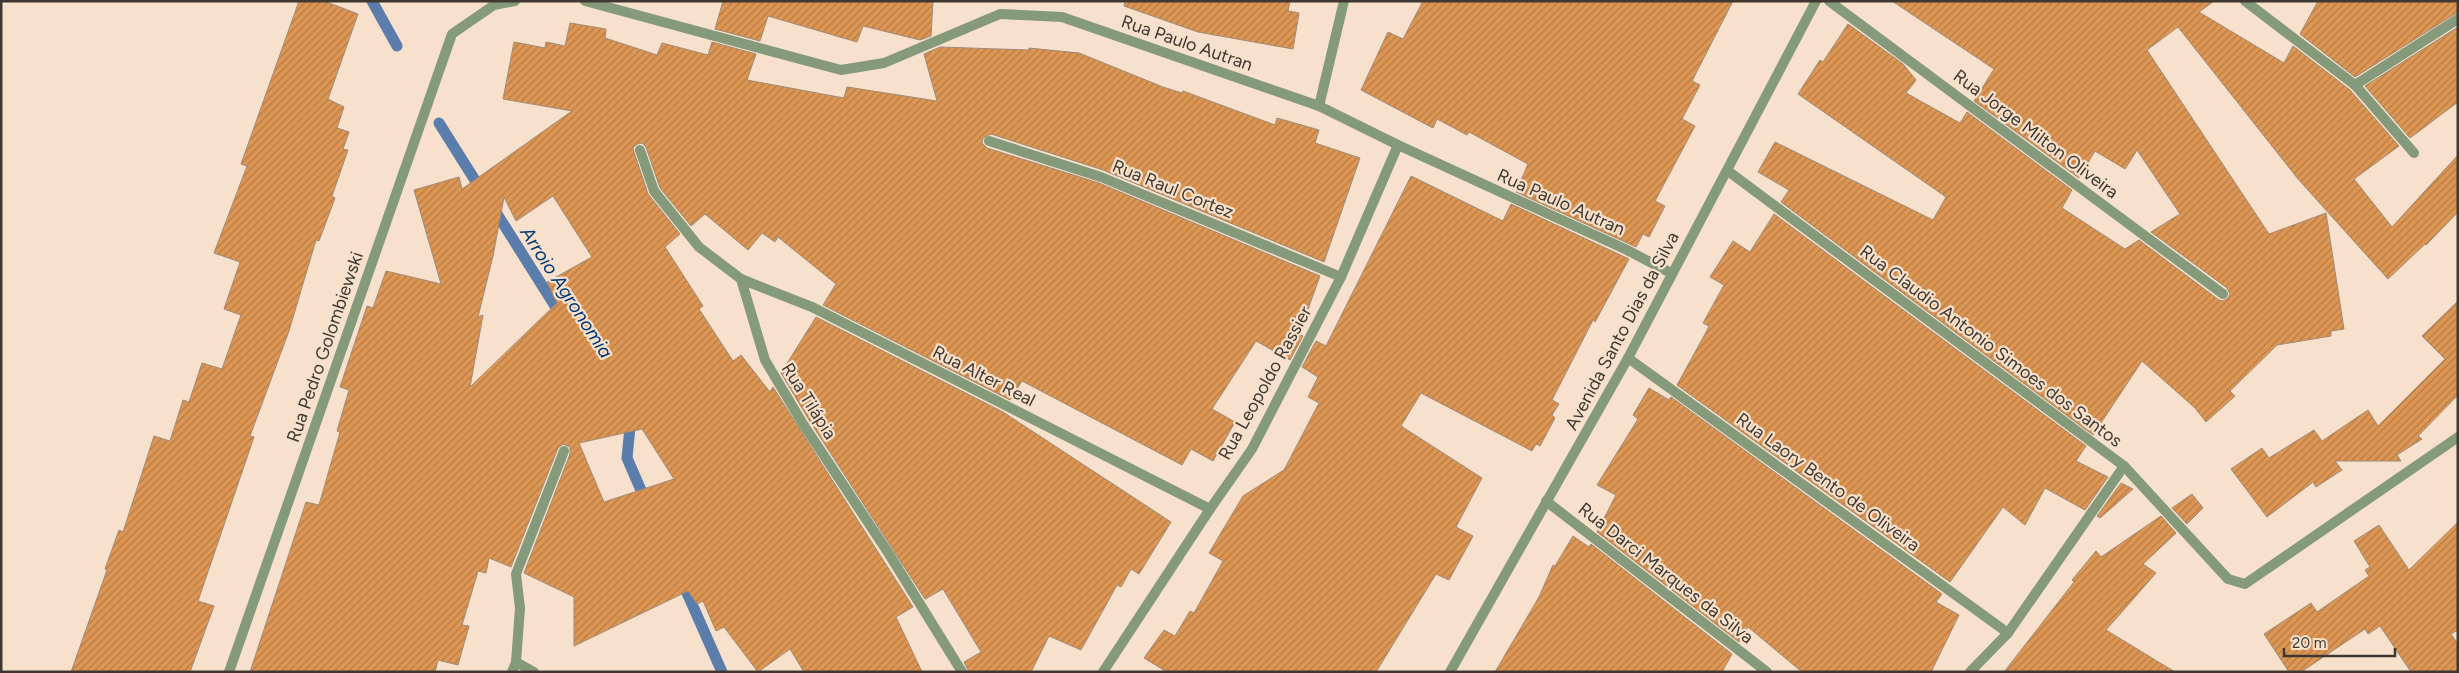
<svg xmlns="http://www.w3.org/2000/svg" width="2459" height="673" font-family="Figtree,sans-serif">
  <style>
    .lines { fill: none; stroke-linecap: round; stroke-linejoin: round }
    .stream { stroke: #5a7dac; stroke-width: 11 }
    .building { fill: url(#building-hatch); stroke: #9f8a78; fill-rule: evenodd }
    .service { stroke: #849a7a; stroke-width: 10 }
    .minor { stroke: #849a7a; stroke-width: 10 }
    .tertiary { stroke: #849a7a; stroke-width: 10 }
    .labels { text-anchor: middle; stroke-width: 4.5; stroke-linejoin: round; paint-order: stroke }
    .street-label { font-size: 18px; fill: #403830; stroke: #f7e1cc }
    .water-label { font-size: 19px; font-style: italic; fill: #003876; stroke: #f7e1cc }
  </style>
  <defs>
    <pattern id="building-hatch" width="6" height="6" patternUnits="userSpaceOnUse" patternTransform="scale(1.25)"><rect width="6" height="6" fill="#dd9653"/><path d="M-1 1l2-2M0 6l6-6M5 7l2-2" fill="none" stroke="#b57b45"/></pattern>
  </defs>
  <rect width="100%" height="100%" fill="#f7e1cc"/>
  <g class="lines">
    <!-- stream -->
    <g class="stream">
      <path d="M 372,1 L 397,46"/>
      <path d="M 439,123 L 483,193"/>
      <path d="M 492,206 L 562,317"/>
      <path d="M 631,417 L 627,458 L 647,504"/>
      <path d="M 680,577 L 722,672"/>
    </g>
  </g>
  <!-- building -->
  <g class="building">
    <path d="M 299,1 L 324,1 L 358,14 L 328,99 L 344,107 L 337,128 L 349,132 L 343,149 L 348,150 L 332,196 L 335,198 L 319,241 L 316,240 L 289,331 L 250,436 L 254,437 L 198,601 L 214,606 L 190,672 L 71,672 L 107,570 L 105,569 L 119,530 L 123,532 L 154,436 L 170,441 L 183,400 L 189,402 L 202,363 L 222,369 L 241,315 L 224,309 L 240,262 L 214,253 L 247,166 L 241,164 Z"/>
    <path d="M 723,1 L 933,1 L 931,36 L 920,40 L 863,26 L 857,42 L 768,16 L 760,41 L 715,29 Z"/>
    <path d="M 1125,1 L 1290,1 L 1288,11 L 1299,13 L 1293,49 L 1198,32 L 1124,6 Z"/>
    <path d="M 1423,1 L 1733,1 L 1692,81 L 1700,85 L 1682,119 L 1695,126 L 1655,201 L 1665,206 L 1649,237 L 1643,234 L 1636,247 L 1516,192 L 1528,164 L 1469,132 L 1467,135 L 1437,119 L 1433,128 L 1361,90 L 1388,32 L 1403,39 Z"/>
    <path d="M 1892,1 L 2214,1 L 2199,12 L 2284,63 L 2293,46 L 2350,90 L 2399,146 L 2354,179 L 2392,227 L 2458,155 L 2458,212 L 2426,245 L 2425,244 L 2388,279 L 2298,179 L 2178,27 L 2147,50 L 2269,234 L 2326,213 L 2344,329 L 2331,331 L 2331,336 L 2277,345 L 2230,391 L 2235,396 L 2206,422 L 2195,408 L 2142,361 L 2093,435 L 1781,202 L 1789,190 L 1758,172 L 1775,142 L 1933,220 L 1946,197 L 1798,94 L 1820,60 L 1823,62 L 1848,24 L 1903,64 L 1916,80 L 1906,93 L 1960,123 L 1967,112 L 2072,190 L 2062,208 L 2125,249 L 2139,240 L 2219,300 L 2223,301 L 2228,298 L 2230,294 L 2227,288 L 2151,232 L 2180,214 L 2137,150 L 2125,169 L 2095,151 L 2079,178 L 1974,101 L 1994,69 Z"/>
    <path d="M 2318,1 L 2458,1 L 2458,12 L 2355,77 L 2300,34 Z"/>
    <path d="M 570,23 L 606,29 L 605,38 L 657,55 L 662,43 L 708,55 L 712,42 L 756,54 L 747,80 L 844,98 L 847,87 L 937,101 L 924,54 L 940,47 L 1029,50 L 1029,48 L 1079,53 L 1163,87 L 1182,93 L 1183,91 L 1275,125 L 1277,118 L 1319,130 L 1315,143 L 1360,158 L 1324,262 L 1103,170 L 991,134 L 983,138 L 982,143 L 987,148 L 1099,183 L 1320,276 L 1299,334 L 1303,336 L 1290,360 L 1256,341 L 1212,409 L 1235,422 L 1213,461 L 1191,449 L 1182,465 L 1022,381 L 1010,400 L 823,305 L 836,284 L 778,237 L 775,242 L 762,233 L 748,250 L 705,214 L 691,226 L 660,188 L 646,147 L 642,143 L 637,144 L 633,148 L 634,152 L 648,194 L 680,234 L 665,247 L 703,306 L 699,309 L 733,361 L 741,355 L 770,392 L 773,387 L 913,607 L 896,617 L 922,672 L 804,672 L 790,649 L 758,672 L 724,627 L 716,631 L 703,601 L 697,604 L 688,591 L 574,646 L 574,597 L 524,573 L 570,454 L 570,447 L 563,444 L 558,448 L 511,567 L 489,558 L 486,573 L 478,571 L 462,625 L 469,626 L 458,665 L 438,660 L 435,672 L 250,672 L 306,502 L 319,505 L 340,432 L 337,431 L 349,390 L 340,387 L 367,306 L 373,308 L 386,271 L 441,284 L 414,190 L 459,177 L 462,189 L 572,111 L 503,99 L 514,42 L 545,48 L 546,42 L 565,46 ZM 553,196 L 592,257 L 547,282 L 557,303 L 470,387 L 483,315 L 478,317 L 493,256 L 504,197 L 516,221 ZM 642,429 L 674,479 L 604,502 L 579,443 Z"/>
    <path d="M 2458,27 L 2458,102 L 2410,138 L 2365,86 Z"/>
    <path d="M 1411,176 L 1503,221 L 1511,204 L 1629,259 L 1595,322 L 1593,320 L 1552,400 L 1559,404 L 1552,415 L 1555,418 L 1540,446 L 1536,444 L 1532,451 L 1421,393 L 1401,426 L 1482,478 L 1456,527 L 1473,536 L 1449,580 L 1436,574 L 1376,672 L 1167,672 L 1144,658 L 1164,630 L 1175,636 L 1190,611 L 1194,613 L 1223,561 L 1209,553 L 1243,496 L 1284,470 L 1319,403 L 1308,397 L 1318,377 L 1302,367 L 1316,341 L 1326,346 Z"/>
    <path d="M 1774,214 L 2086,446 L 2076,461 L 2108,477 L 2085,510 L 2045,488 L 2025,525 L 2003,507 L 1950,582 L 1677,385 L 1705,334 L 1709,326 L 1703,323 L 1724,285 L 1710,277 L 1733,241 L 1750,252 Z"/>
    <path d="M 2458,301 L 2458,395 L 2418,436 L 2422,439 L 2397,455 L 2401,461 L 2335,461 L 2342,470 L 2316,487 L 2313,482 L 2267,517 L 2231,469 L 2262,448 L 2269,458 L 2314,430 L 2322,441 L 2368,410 L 2378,426 L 2445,359 L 2422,336 Z"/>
    <path d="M 816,317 L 1003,412 L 1171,522 L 1139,574 L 1131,569 L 1121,587 L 1117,585 L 1081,650 L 1049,636 L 1031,672 L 969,672 L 964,662 L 981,652 L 943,589 L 925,599 L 809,420 L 781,373 Z"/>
    <path d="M 1649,388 L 1669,400 L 1671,397 L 1942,594 L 1936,602 L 1959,615 L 1931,672 L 1802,672 L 1748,627 L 1739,642 L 1597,532 L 1616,495 L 1597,485 L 1638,419 L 1633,415 Z"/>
    <path d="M 2121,483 L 2133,489 L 2100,518 L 2097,516 Z"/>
    <path d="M 2192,494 L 2203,508 L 2187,524 L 2172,508 Z"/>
    <path d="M 2161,516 L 2176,533 L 2143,564 L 2156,573 L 2106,630 L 2175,672 L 2004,672 L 2074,582 L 2072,580 L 2096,551 L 2101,557 Z"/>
    <path d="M 2458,522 L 2458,630 L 2451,634 L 2458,644 L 2458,672 L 2411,672 L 2380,626 L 2368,634 L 2365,629 L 2301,672 L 2289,672 L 2264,634 L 2311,603 L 2317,612 L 2369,576 L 2365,570 L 2370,567 L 2354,541 L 2379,525 L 2409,570 Z"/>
    <path d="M 1573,536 L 1589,547 L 1591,544 L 1732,654 L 1722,672 L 1495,672 L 1539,597 L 1553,565 L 1555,566 Z"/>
  </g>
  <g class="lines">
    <!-- service -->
    <g class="service">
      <path d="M 2124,466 L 2228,579 L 2245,584 L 2458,437"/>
      <path d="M 520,608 L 516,574 L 564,451"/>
      <path d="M 516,662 L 534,672"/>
    </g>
    <!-- minor -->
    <g class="minor">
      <path d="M 585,1 L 841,70 L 884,63 L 1000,14 L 1062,17 L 1319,106 L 1398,145 L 1625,249 L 1671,273"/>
      <path d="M 1829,1 L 2223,294"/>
      <path d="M 2245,1 L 2355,85 L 2414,153"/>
      <path d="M 2355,85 L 2458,19"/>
      <path d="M 1319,106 L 1344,1"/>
      <path d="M 989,141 L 1101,177 L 1341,277"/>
      <path d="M 640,150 L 654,191 L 699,247 L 741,279 L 765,360 L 803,424 L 889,554 L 962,672"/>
      <path d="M 1728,171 L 2124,466 L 2008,633 L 1970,672"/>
      <path d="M 741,279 L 812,307 L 1210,509"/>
      <path d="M 1628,358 L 2008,633"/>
      <path d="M 1546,501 L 1767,672"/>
      <path d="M 229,672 L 452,34 L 494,5 L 515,1"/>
      <path d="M 512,672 L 516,662 L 520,608"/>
      <path d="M 1103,672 L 1210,509 L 1252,449 L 1341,277 L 1398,145"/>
    </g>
    <!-- tertiary -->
    <path class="tertiary" d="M 1450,672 L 1628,358 L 1816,1"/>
  </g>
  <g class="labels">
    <!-- street labels -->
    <g class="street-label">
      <text transform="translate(1187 43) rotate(19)" y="6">Rua Paulo Autran</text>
      <text transform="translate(2036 134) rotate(37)" y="6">Rua Jorge Milton Oliveira</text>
      <text transform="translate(1173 189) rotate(22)" y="6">Rua Raul Cortez</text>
      <text transform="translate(1561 202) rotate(24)" y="6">Rua Paulo Autran</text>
      <text transform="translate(1622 331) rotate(-62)" y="6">Avenida Santo Dias da Silva</text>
      <text transform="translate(1991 346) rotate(37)" y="6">Rua Claudio Antonio Simoes dos Santos</text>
      <text transform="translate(325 347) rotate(-71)" y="6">Rua Pedro Golombiewski</text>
      <text transform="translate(984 376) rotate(27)" y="6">Rua Alter Real</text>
      <text transform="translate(1265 383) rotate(-61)" y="6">Rua Leopoldo Rassier</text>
      <text transform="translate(809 401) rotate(58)" y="6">Rua Tilápia</text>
      <text transform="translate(1828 482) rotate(36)" y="6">Rua Laory Bento de Oliveira</text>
      <text transform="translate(1666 573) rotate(38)" y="6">Rua Darci Marques da Silva</text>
    </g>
    <!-- water labels -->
    <g class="water-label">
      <text transform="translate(567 292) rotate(57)" y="7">Arroio Agronomia</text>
    </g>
  </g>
  <!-- border -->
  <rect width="2459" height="673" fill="none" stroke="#403830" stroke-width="5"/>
  <!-- scale -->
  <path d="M2284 648v8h111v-8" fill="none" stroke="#403830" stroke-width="2.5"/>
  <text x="2292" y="648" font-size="15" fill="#403830" stroke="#f7e1cc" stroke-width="4" paint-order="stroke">20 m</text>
</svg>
